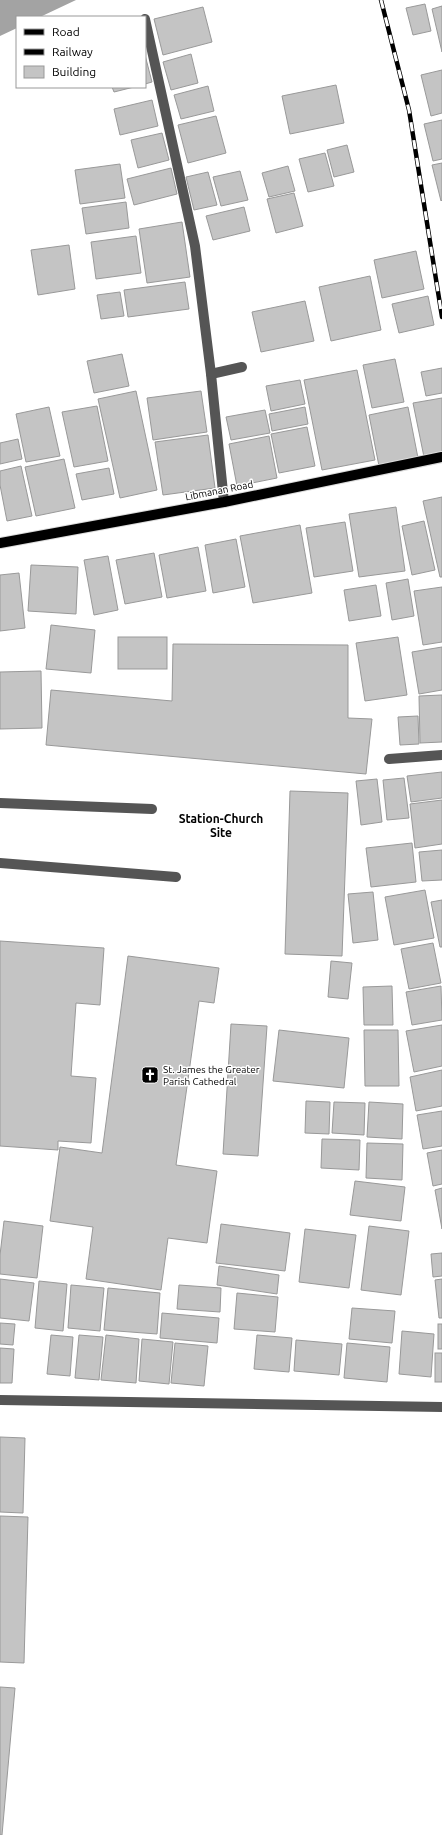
<svg xmlns="http://www.w3.org/2000/svg" width="442" height="1835" font-family="Ubuntu,sans-serif">
  <style>
    .water { fill: #a3a3a3 }
    .building { fill: #c4c4c4; stroke: #999 }
    .lines { fill: none; stroke-linecap: round; stroke-linejoin: round }
    .major-casing { stroke: #dbdbdb; stroke-width: 12 }
    .minor { stroke: #555; stroke-width: 10 }
    .major { stroke: #000; stroke-width: 10 }
    .rail-casing { stroke: #000; stroke-width: 4.5 }
    .rail { stroke: #fff; stroke-width: 3; stroke-dasharray: 9; stroke-linecap: butt }
    .labels { text-anchor: middle; stroke-width: 3; stroke-linejoin: round; paint-order: stroke }
    .street-label { font-size: 10px; fill: #000; stroke: #fff }
    .poi-label { font-size: 10px; fill: #000; stroke: #fff; text-anchor: start }
    .quarter-label { font-size: 12px; font-weight: bold; fill: #000; stroke: #fff }
  </style>
  <rect width="100%" height="100%" fill="#fff"/>
  <!-- water -->
  <path class="water" d="M 0,0 L 76,0 L 40,17 L 17,17 L 17,28 L 0,36 Z"/>
  <!-- building -->
  <g class="building">
    <path d="M 425,4 L 431,31 L 413,35 L 406,8 Z"/>
    <path d="M 442,6 L 442,52 L 432,9 Z"/>
    <path d="M 203,7 L 212,42 L 163,55 L 154,19 Z"/>
    <path d="M 191,54 L 198,83 L 171,90 L 163,62 Z"/>
    <path d="M 145,55 L 152,82 L 145,84 Z"/>
    <path d="M 442,70 L 442,113 L 431,116 L 421,75 Z"/>
    <path d="M 336,85 L 344,123 L 290,134 L 282,96 Z"/>
    <path d="M 208,86 L 214,111 L 181,119 L 174,95 Z"/>
    <path d="M 112,87 L 134,87 L 114,92 Z"/>
    <path d="M 152,100 L 158,126 L 120,135 L 114,109 Z"/>
    <path d="M 216,116 L 226,153 L 188,163 L 178,125 Z"/>
    <path d="M 442,120 L 442,159 L 433,161 L 424,124 Z"/>
    <path d="M 162,133 L 169,160 L 138,168 L 131,140 Z"/>
    <path d="M 347,145 L 354,172 L 334,177 L 327,150 Z"/>
    <path d="M 325,153 L 334,186 L 308,192 L 299,159 Z"/>
    <path d="M 442,163 L 442,200 L 441,201 L 432,165 Z"/>
    <path d="M 120,164 L 125,198 L 80,204 L 75,170 Z"/>
    <path d="M 288,166 L 295,191 L 269,197 L 262,173 Z"/>
    <path d="M 171,168 L 177,194 L 134,205 L 127,179 Z"/>
    <path d="M 240,171 L 248,200 L 221,206 L 213,177 Z"/>
    <path d="M 208,172 L 217,205 L 194,210 L 186,177 Z"/>
    <path d="M 294,193 L 303,226 L 276,233 L 267,199 Z"/>
    <path d="M 126,202 L 129,228 L 86,234 L 82,208 Z"/>
    <path d="M 244,207 L 250,231 L 213,240 L 206,216 Z"/>
    <path d="M 182,222 L 190,277 L 147,283 L 139,229 Z"/>
    <path d="M 136,236 L 141,273 L 96,279 L 91,242 Z"/>
    <path d="M 69,245 L 75,289 L 38,295 L 31,250 Z"/>
    <path d="M 416,251 L 424,289 L 382,298 L 374,260 Z"/>
    <path d="M 370,276 L 381,330 L 331,341 L 319,287 Z"/>
    <path d="M 185,282 L 189,309 L 128,317 L 124,290 Z"/>
    <path d="M 120,292 L 124,316 L 101,319 L 97,295 Z"/>
    <path d="M 428,296 L 434,325 L 399,333 L 392,304 Z"/>
    <path d="M 305,301 L 314,341 L 261,352 L 252,312 Z"/>
    <path d="M 122,354 L 129,386 L 94,393 L 87,361 Z"/>
    <path d="M 395,359 L 404,402 L 372,408 L 363,365 Z"/>
    <path d="M 442,368 L 442,393 L 426,396 L 421,372 Z"/>
    <path d="M 357,370 L 375,460 L 322,470 L 304,380 Z"/>
    <path d="M 300,380 L 305,404 L 271,411 L 266,386 Z"/>
    <path d="M 136,391 L 157,490 L 120,498 L 98,399 Z"/>
    <path d="M 201,391 L 207,432 L 153,440 L 147,398 Z"/>
    <path d="M 442,398 L 442,454 L 424,457 L 413,403 Z"/>
    <path d="M 97,406 L 108,461 L 74,467 L 62,412 Z"/>
    <path d="M 49,407 L 60,456 L 26,462 L 16,414 Z"/>
    <path d="M 305,407 L 308,424 L 272,431 L 269,414 Z"/>
    <path d="M 408,407 L 418,458 L 379,466 L 369,415 Z"/>
    <path d="M 265,410 L 270,433 L 231,440 L 226,417 Z"/>
    <path d="M 307,427 L 315,466 L 279,473 L 271,434 Z"/>
    <path d="M 208,435 L 215,488 L 163,495 L 155,442 Z"/>
    <path d="M 269,436 L 277,478 L 237,486 L 229,444 Z"/>
    <path d="M 18,439 L 22,459 L 0,464 L 0,443 Z"/>
    <path d="M 64,459 L 75,508 L 36,516 L 25,467 Z"/>
    <path d="M 21,466 L 32,516 L 7,521 L 0,485 L 0,471 Z"/>
    <path d="M 109,468 L 114,494 L 82,500 L 76,474 Z"/>
    <path d="M 442,497 L 442,577 L 440,577 L 423,501 Z"/>
    <path d="M 396,507 L 405,571 L 359,577 L 349,514 Z"/>
    <path d="M 424,521 L 435,570 L 412,575 L 402,526 Z"/>
    <path d="M 345,522 L 353,571 L 314,577 L 306,528 Z"/>
    <path d="M 300,525 L 312,593 L 253,603 L 240,536 Z"/>
    <path d="M 236,539 L 245,587 L 213,593 L 205,545 Z"/>
    <path d="M 198,547 L 206,591 L 167,598 L 159,555 Z"/>
    <path d="M 154,553 L 162,597 L 125,604 L 116,560 Z"/>
    <path d="M 108,556 L 118,610 L 94,615 L 84,560 Z"/>
    <path d="M 31,565 L 78,567 L 76,614 L 28,611 Z"/>
    <path d="M 19,573 L 25,628 L 0,631 L 0,575 Z"/>
    <path d="M 408,579 L 414,616 L 392,620 L 386,583 Z"/>
    <path d="M 376,585 L 381,616 L 349,621 L 344,590 Z"/>
    <path d="M 442,587 L 442,642 L 423,645 L 414,591 Z"/>
    <path d="M 51,625 L 95,630 L 91,673 L 46,669 Z"/>
    <rect x="118" y="637" width="49" height="32"/>
    <path d="M 398,637 L 407,695 L 365,701 L 356,643 Z"/>
    <path d="M 173,644 L 348,645 L 348,718 L 372,719 L 366,774 L 46,745 L 51,690 L 172,701 Z"/>
    <path d="M 442,647 L 442,690 L 419,694 L 412,652 Z"/>
    <path d="M 41,671 L 42,728 L 0,729 L 0,672 Z"/>
    <path d="M 442,695 L 442,742 L 420,743 L 419,696 Z"/>
    <path d="M 418,716 L 419,744 L 400,745 L 398,717 Z"/>
    <path d="M 442,772 L 442,798 L 411,802 L 407,776 Z"/>
    <path d="M 404,778 L 409,818 L 387,820 L 383,780 Z"/>
    <path d="M 377,779 L 382,822 L 361,825 L 356,781 Z"/>
    <path d="M 290,791 L 348,793 L 342,956 L 285,954 Z"/>
    <path d="M 442,800 L 442,844 L 415,848 L 410,804 Z"/>
    <path d="M 412,843 L 416,882 L 371,887 L 366,848 Z"/>
    <path d="M 442,850 L 442,880 L 422,881 L 419,852 Z"/>
    <path d="M 425,890 L 434,938 L 394,945 L 385,897 Z"/>
    <path d="M 373,892 L 378,940 L 353,943 L 348,894 Z"/>
    <path d="M 442,900 L 442,947 L 440,947 L 431,902 Z"/>
    <path d="M 0,941 L 104,948 L 100,1005 L 76,1003 L 71,1076 L 96,1078 L 91,1143 L 58,1141 L 58,1150 L 0,1146 Z"/>
    <path d="M 433,943 L 441,983 L 409,989 L 401,949 Z"/>
    <path d="M 128,956 L 219,968 L 214,1003 L 199,1001 L 176,1165 L 217,1171 L 207,1243 L 168,1238 L 161,1290 L 86,1279 L 93,1227 L 50,1221 L 60,1147 L 102,1153 Z"/>
    <path d="M 331,961 L 352,963 L 348,999 L 328,997 Z"/>
    <path d="M 392,986 L 393,1025 L 364,1025 L 363,987 Z"/>
    <path d="M 441,986 L 442,1020 L 412,1025 L 406,992 Z"/>
    <path d="M 231,1024 L 267,1026 L 258,1156 L 223,1154 Z"/>
    <path d="M 442,1025 L 442,1066 L 414,1072 L 406,1031 Z"/>
    <path d="M 279,1030 L 349,1038 L 344,1088 L 273,1081 Z"/>
    <path d="M 364,1030 L 398,1030 L 399,1086 L 365,1086 Z"/>
    <path d="M 442,1070 L 442,1106 L 416,1111 L 410,1077 Z"/>
    <path d="M 306,1101 L 330,1102 L 329,1134 L 305,1133 Z"/>
    <path d="M 334,1102 L 365,1103 L 364,1135 L 332,1133 Z"/>
    <path d="M 369,1102 L 403,1104 L 402,1139 L 367,1137 Z"/>
    <path d="M 442,1111 L 442,1146 L 423,1149 L 417,1115 Z"/>
    <path d="M 322,1139 L 360,1140 L 359,1170 L 321,1168 Z"/>
    <path d="M 367,1143 L 403,1144 L 402,1180 L 366,1178 Z"/>
    <path d="M 442,1150 L 442,1184 L 433,1186 L 427,1153 Z"/>
    <path d="M 355,1181 L 405,1187 L 401,1221 L 350,1215 Z"/>
    <path d="M 442,1188 L 442,1229 L 435,1190 Z"/>
    <path d="M 4,1221 L 43,1226 L 37,1278 L 0,1274 L 0,1255 Z"/>
    <path d="M 221,1224 L 290,1233 L 285,1271 L 216,1263 Z"/>
    <path d="M 369,1226 L 409,1231 L 401,1295 L 361,1290 Z"/>
    <path d="M 305,1229 L 356,1235 L 349,1288 L 299,1282 Z"/>
    <path d="M 442,1253 L 442,1276 L 433,1277 L 431,1254 Z"/>
    <path d="M 219,1266 L 279,1275 L 277,1294 L 217,1285 Z"/>
    <path d="M 0,1279 L 34,1283 L 29,1321 L 0,1318 Z"/>
    <path d="M 442,1279 L 442,1318 L 439,1318 L 435,1280 Z"/>
    <path d="M 39,1281 L 67,1284 L 63,1331 L 35,1328 Z"/>
    <path d="M 71,1285 L 104,1288 L 100,1331 L 68,1328 Z"/>
    <path d="M 179,1285 L 221,1288 L 220,1312 L 177,1309 Z"/>
    <path d="M 108,1288 L 160,1293 L 157,1334 L 104,1330 Z"/>
    <path d="M 237,1293 L 278,1297 L 275,1332 L 234,1329 Z"/>
    <path d="M 352,1308 L 395,1311 L 392,1343 L 349,1339 Z"/>
    <path d="M 162,1313 L 219,1318 L 217,1343 L 160,1338 Z"/>
    <path d="M 0,1323 L 15,1324 L 13,1345 L 0,1344 Z"/>
    <rect x="438" y="1324" width="4" height="25"/>
    <path d="M 402,1331 L 434,1334 L 431,1377 L 399,1374 Z"/>
    <path d="M 51,1335 L 73,1337 L 70,1376 L 47,1374 Z"/>
    <path d="M 79,1335 L 103,1337 L 99,1380 L 75,1378 Z"/>
    <path d="M 106,1335 L 139,1339 L 136,1383 L 101,1380 Z"/>
    <path d="M 257,1335 L 292,1338 L 289,1372 L 254,1369 Z"/>
    <path d="M 142,1339 L 173,1342 L 169,1384 L 139,1381 Z"/>
    <path d="M 296,1340 L 342,1344 L 339,1375 L 294,1371 Z"/>
    <path d="M 175,1343 L 208,1346 L 204,1386 L 171,1383 Z"/>
    <path d="M 347,1343 L 390,1347 L 387,1382 L 344,1378 Z"/>
    <path d="M 0,1348 L 14,1349 L 12,1383 L 0,1383 Z"/>
    <rect x="435" y="1353" width="7" height="29"/>
    <path d="M 0,1437 L 25,1438 L 23,1513 L 0,1512 Z"/>
    <path d="M 0,1516 L 28,1517 L 24,1663 L 0,1662 Z"/>
    <path d="M 0,1687 L 15,1688 L 2,1835 L 0,1835 Z"/>
  </g>
  <g class="lines">
    <!-- major casing -->
    <g class="major-casing">
      <path id="major" d="M 0,543 L 224,502 L 442,457"/>
    </g>
    <!-- minor -->
    <g class="minor">
      <path d="M 145,19 L 195,246 L 211,374 L 224,502"/>
      <path d="M 211,374 L 242,367"/>
      <path d="M 389,759 L 442,755"/>
      <path d="M 0,803 L 152,809"/>
      <path d="M 0,863 L 176,877"/>
      <path d="M 0,1400 L 442,1407"/>
    </g>
    <!-- major -->
    <use href="#major" class="major"/>
    <!-- rail casing -->
    <g class="rail-casing">
      <path id="rail" d="M 381,0 L 409,110 L 442,317"/>
    </g>
    <!-- rail -->
    <use href="#rail" class="rail"/>
  </g>
  <!-- icons -->
  <defs>
    <g id="church-square" transform="scale(0.9)"><rect x="-9" y="-9" width="18" height="18" rx="4" fill="#000" stroke="#fff"/><path d="M-1.2-6h2.4v3.5h3.3v2.4h-3.3V6h-2.4V-.1h-3.3v-2.4h3.3Z" fill="#fff"/></g>
  </defs>
  <g fill-rule="evenodd">
    <use href="#church-square" x="150" y="1075"/>
  </g>
  <g class="labels">
    <!-- street labels -->
    <g class="street-label">
      <text transform="translate(219 490) rotate(-11)" y="4">Libmanan Road</text>
    </g>
    <!-- poi labels -->
    <g class="poi-label">
      <text x="163" y="1073">St. James the Greater<tspan x="163" dy="12">Parish Cathedral</tspan></text>
    </g>
    <!-- quarter labels -->
    <g class="quarter-label">
      <text x="221" y="823">Station-Church<tspan x="221" dy="14">Site</tspan></text>
    </g>
  </g>
  <!-- legend -->
  <rect x="16" y="16" width="130" height="72" fill="#ffffff" stroke="#999999"/>
  <rect x="24" y="29" width="20" height="6" fill="#000000" stroke="#999999"/>
  <text x="52" y="36" font-size="12" fill="#000000">Road</text>
  <rect x="24" y="49" width="20" height="6" fill="#000000" stroke="#999999"/>
  <text x="52" y="56" font-size="12" fill="#000000">Railway</text>
  <rect x="24" y="66" width="20" height="12" fill="#c4c4c4" stroke="#999999"/>
  <text x="52" y="76" font-size="12" fill="#000000">Building</text>
</svg>
